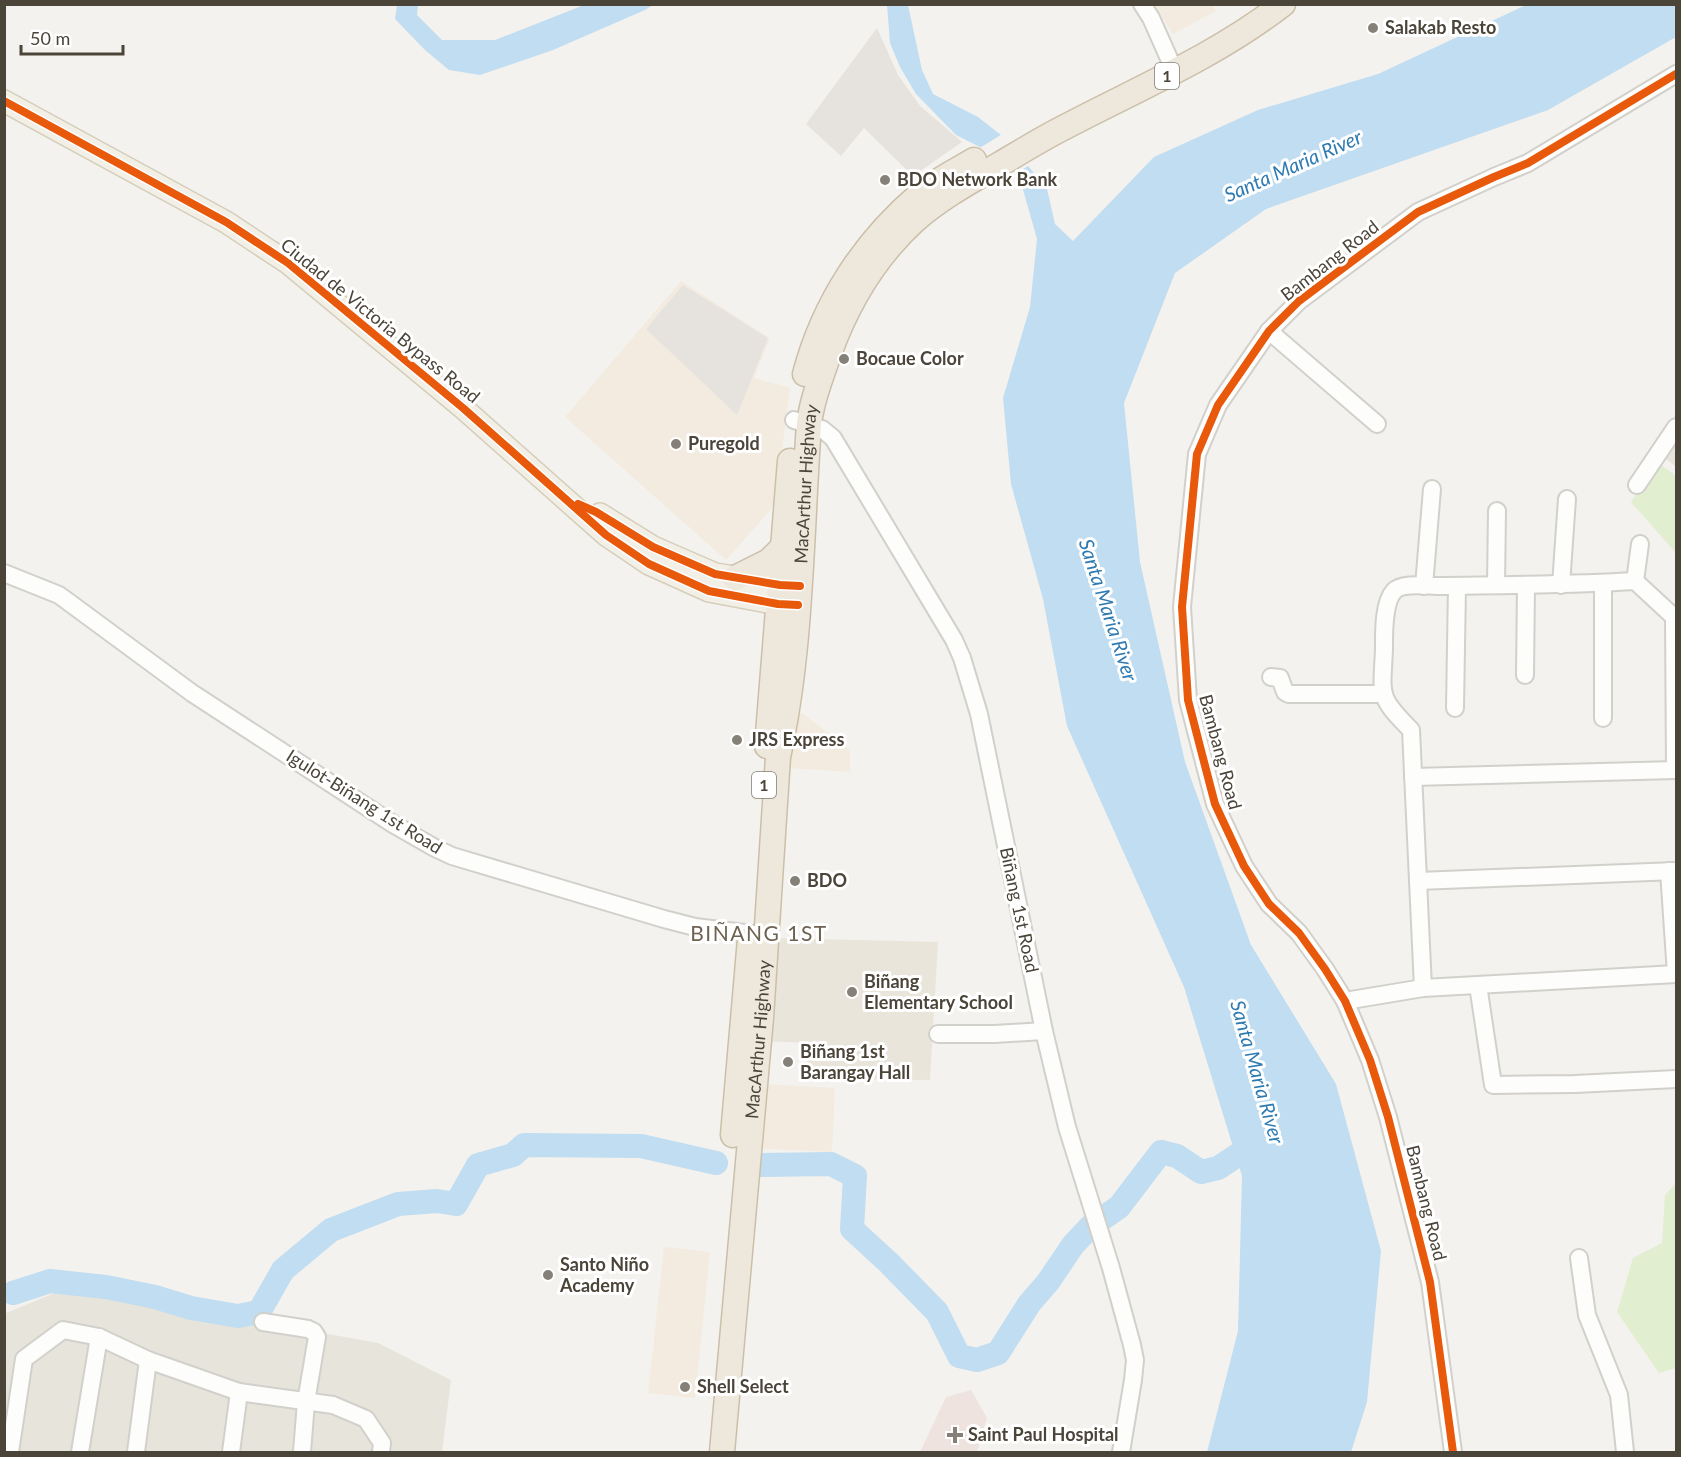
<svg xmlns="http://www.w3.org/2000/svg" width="1681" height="1457" font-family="Lato,sans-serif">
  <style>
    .residential { fill: #e7e4dc }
    .commercial { fill: #f3ebdf }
    .industrial { fill: #e6e2de }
    .education { fill: #eae5da }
    .medical { fill: #eee3df }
    .green { fill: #e1eecf }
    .parking { fill: #e6e3df }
    .water { fill: #c0ddf1 }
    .pier { fill: #f4f2ee }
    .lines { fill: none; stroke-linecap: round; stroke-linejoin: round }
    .stream { stroke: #c0ddf1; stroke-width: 4 }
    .river { stroke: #c0ddf1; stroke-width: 24 }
    .minor-casing { stroke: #d2d0cb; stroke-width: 20 }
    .major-casing { stroke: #d6cebb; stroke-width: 24 }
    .highway-casing { stroke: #ccbfa9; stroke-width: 27 }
    .minor { stroke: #fdfdfc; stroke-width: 16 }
    .major { stroke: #f2efe6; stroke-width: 21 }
    .highway { stroke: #ede8db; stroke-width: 24 }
    .cycleway-casing { stroke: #fff; stroke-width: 11 }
    .cycleway { stroke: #e8590c; stroke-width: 8 }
    .poi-dot { fill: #868178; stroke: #fff; stroke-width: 2 }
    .labels { text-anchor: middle; stroke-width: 6; stroke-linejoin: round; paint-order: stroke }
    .shield { fill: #fff; stroke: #817c74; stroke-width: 1.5 }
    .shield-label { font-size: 16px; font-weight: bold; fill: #4b4439 }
    .poi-label { font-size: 18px; font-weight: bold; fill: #4b4439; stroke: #fff; text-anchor: start }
    .street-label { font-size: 18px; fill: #4b4439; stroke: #fff }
    .water-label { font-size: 20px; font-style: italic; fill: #2e7ab2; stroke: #fff }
    .quarter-label { font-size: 21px; letter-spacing: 1.5px; fill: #6e6250; stroke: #fff }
  </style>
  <rect width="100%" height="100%" fill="#f4f2ee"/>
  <!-- residential -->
  <g class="residential">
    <path d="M 1671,441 L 1676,444 L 1676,467 L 1662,456 Z"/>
    <path d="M 67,1288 L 141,1303 L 251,1320 L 378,1343 L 451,1380 L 442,1452 L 5,1452 L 4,1321 L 6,1313 Z"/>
  </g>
  <!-- commercial -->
  <g class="commercial">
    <path d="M 1154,5 L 1212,5 L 1216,11 L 1173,34 Z"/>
    <path d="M 681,281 L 770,338 L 754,378 L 790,388 L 775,505 L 726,560 L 565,417 Z"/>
    <path d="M 791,710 L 802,713 L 850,750 L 850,772 L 788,768 Z"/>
    <path d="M 760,1084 L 835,1088 L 832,1152 L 754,1148 Z"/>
    <path d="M 664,1247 L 710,1252 L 695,1398 L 648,1393 Z"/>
  </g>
  <!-- industrial -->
  <path class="industrial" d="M 877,28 L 898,75 L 920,106 L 962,142 L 913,176 L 864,128 L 841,156 L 806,124 Z"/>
  <!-- education -->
  <path class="education" d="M 775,938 L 938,942 L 930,1080 L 807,1079 L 808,1043 L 764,1041 Z"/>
  <!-- medical -->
  <path class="medical" d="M 971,1390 L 987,1418 L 977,1452 L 920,1452 L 946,1397 Z"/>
  <!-- green -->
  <g class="green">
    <path d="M 1657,462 L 1676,476 L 1676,553 L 1631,502 Z"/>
    <path d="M 1676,1183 L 1676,1368 L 1659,1373 L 1617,1312 L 1633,1258 L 1662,1243 L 1665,1195 Z"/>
  </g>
  <!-- parking -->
  <path class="parking" d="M 683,285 L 768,338 L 737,415 L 646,329 Z"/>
  <!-- water -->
  <g class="water">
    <path d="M 397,5 L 418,5 L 417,15 L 442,40 L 495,40 L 584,5 L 653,5 L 645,10 L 553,50 L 480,75 L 449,70 L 425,50 L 395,19 Z"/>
    <path d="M 887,5 L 908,5 L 922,70 L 933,94 L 978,117 L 1006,139 L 1047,189 L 1055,224 L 1073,241 L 1154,157 L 1258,110 L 1378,74 L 1526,5 L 1676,5 L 1676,37 L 1548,110 L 1266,209 L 1175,273 L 1124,403 L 1140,562 L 1185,762 L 1251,945 L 1336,1084 L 1381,1251 L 1367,1402 L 1351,1452 L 1207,1452 L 1238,1331 L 1242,1176 L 1184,987 L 1067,726 L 1043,599 L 1011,484 L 1003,398 L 1030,307 L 1037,239 L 1022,186 L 986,150 L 956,135 L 916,94 L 900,67 L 890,43 Z"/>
  </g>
  <!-- pier -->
  <path class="pier" d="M 1004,133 L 1030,165 L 1009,177 L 985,152 L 978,149 Z"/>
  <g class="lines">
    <!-- stream -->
    <path class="stream" d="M 4,1297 L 13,1293"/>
    <!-- river -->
    <g class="river">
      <path d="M 755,1165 L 831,1164 L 855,1176 L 852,1229 L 889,1263 L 937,1312 L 959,1356 L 977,1360 L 998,1353 L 1029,1304 L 1048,1282 L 1073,1245 L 1090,1227 L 1119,1207 L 1161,1152 L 1177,1156 L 1201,1172 L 1218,1168 L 1262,1139"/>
      <path d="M 13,1293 L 50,1281 L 106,1287 L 155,1297 L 191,1308 L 238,1316 L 259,1312 L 283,1270 L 331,1230 L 398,1204 L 437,1201 L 456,1204 L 478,1165 L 513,1155 L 524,1145 L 641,1146 L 716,1163"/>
    </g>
    <!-- minor casing -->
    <g class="minor-casing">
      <g id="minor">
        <path d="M 1142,4 L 1151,18 L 1175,72"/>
        <path d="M 1269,331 L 1377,424"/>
        <path d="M 794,420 L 822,429 L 833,438 L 954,640 L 962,658 L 979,714 L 1044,1031 L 1067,1127 L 1111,1268 L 1132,1345 L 1135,1360 L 1133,1380 L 1121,1452"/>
        <path d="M 1637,485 L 1676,427"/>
        <path d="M 4,573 L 59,595 L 192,693 L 393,824 L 435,848 L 452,856 L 664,919 L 695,927 L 761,935"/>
        <path d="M 1635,581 L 1640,544"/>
        <path d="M 1603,583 L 1603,718"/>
        <path d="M 1496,585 L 1497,511"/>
        <path d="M 1561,585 L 1567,499"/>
        <path d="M 1424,586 L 1432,489"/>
        <path d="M 1674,617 L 1675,770"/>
        <path d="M 1525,675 L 1526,585"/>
        <path d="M 1271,677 L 1280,678 L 1285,692 L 1289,694 L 1382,694"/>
        <path d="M 1455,708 L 1457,586"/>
        <path d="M 1413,777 L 1676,770"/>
        <path d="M 1669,871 L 1676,974"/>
        <path d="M 1418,881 L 1676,871"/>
        <path d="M 1478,985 L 1493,1085 L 1575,1084 L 1676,1079"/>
        <path d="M 1423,988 L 1411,730 C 1377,696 1382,696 1384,649 C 1384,634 1383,603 1394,591 C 1402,582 1427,586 1438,586 C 1504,585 1569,585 1635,581 L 1676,619"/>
        <path d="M 1345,1001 L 1423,988 L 1676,974"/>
        <path d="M 938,1034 L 995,1034 L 1044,1031"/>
        <path d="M 1579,1258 L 1587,1315 L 1619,1395 L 1625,1452"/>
        <path d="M 263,1322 L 308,1329 L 314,1332 L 317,1337 L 306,1402 L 302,1452"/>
        <path d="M 10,1452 L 24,1359 L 63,1330 L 99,1337 L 148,1360 L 239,1392 L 333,1405 L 366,1419 L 382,1443 L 381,1452"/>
        <path d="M 80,1452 L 99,1337"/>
        <path d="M 136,1452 L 148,1360"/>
        <path d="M 231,1452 L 239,1392"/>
        <path d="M 1453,1452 L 1430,1282 L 1388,1117 L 1370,1060 L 1345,1001 L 1325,969 L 1299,933 L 1269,904 L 1244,866 L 1215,804 L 1203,758 L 1188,700 L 1182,607 L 1197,454 L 1218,405 L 1269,331 L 1299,301 L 1418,212 L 1494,177 L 1528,163 L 1676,74"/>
      </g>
    </g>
    <!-- major casing -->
    <g class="major-casing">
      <g id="major">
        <path d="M 4,101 L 226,222 L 288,263 L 463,408 L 606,535 L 649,564 L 709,591 L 778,604 L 795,604"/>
        <path d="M 600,514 L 653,547 L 715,574 L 796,586"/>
      </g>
    </g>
    <!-- highway casing -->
    <g class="highway-casing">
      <g id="highway">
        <path d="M 805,374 C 824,303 864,242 919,195 C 935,181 956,171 974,160"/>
        <path d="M 735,578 L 769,561 L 784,546"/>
        <path d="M 767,746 L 790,461"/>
        <path d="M 733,1135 L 750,939"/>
        <path id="s1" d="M 722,1452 L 761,1018 L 778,757 C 802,648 801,535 809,424 C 812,400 821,377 829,354 C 847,304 875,257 914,221 C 940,198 971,181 1002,163 C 1022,151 1043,138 1065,127 C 1139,88 1216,56 1283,4"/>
      </g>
    </g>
    <!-- minor -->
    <use href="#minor" class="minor"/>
    <!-- major -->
    <use href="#major" class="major"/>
    <!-- highway -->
    <use href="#highway" class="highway"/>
    <!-- cycleway casing -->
    <g class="cycleway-casing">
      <g id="cycleway">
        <path d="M 4,101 L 226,222 L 288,263 L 463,408 L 606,535 L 649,564 L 709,591 L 778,604 L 798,605"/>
        <path d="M 578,504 L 596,512 L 653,547 L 715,574 L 780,585 L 800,586"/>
        <path d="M 1453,1452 L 1430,1282 L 1388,1117 L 1370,1060 L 1345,1001 L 1325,969 L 1299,933 L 1269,904 L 1244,866 L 1215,804 L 1203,758 L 1188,700 L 1182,607 L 1197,454 L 1218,405 L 1269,331 L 1299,301 L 1418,212 L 1494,177 L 1528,163 L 1676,74"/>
      </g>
    </g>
    <!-- cycleway -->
    <use href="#cycleway" class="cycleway"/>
  </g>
  <!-- markers -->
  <g class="poi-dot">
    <circle cx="1373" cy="28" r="6"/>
    <circle cx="885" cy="180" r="6"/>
    <circle cx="844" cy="359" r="6"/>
    <circle cx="676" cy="444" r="6"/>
    <circle cx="737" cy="740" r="6"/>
    <circle cx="795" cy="881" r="6"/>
    <circle cx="852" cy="992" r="6"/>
    <circle cx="788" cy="1062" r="6"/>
    <circle cx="548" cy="1275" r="6"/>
    <circle cx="685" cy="1387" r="6"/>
    <path d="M952 1426h6v6h6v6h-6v6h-6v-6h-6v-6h6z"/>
  </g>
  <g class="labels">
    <!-- shield labels -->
    <g class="shield">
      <rect x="1155" y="63" width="24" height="26" rx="4.5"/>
      <rect x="752" y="772" width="24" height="26" rx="4.5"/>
    </g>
    <g class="shield-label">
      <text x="1167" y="82">1</text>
      <text x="764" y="791">1</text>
    </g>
    <!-- poi labels -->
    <g class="poi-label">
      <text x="1385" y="34">Salakab Resto</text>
      <text x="897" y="186">BDO Network Bank</text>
      <text x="856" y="365">Bocaue Color</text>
      <text x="688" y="450">Puregold</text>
      <text x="749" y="746">JRS Express</text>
      <text x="807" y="887">BDO</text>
      <text x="864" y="988">Biñang<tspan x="864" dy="21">Elementary School</tspan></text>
      <text x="800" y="1058">Biñang 1st<tspan x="800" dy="21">Barangay Hall</tspan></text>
      <text x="560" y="1271">Santo Niño<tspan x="560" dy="21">Academy</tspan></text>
      <text x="697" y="1393">Shell Select</text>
      <text x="968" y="1441">Saint Paul Hospital</text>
    </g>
    <!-- street labels -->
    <g class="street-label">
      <text transform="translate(1330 261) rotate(-38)" y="6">Bambang Road</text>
      <text transform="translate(380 321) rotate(39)" y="6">Ciudad de Victoria Bypass Road</text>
      <text dy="6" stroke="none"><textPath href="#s1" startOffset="972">MacArthur Highway</textPath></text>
      <text transform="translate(1220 752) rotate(75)" y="6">Bambang Road</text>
      <text transform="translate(364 802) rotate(32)" y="6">Igulot-Biñang 1st Road</text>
      <text transform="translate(1019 910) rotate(78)" y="6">Biñang 1st Road</text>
      <text dy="6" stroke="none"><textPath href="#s1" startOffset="414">MacArthur Highway</textPath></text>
      <text transform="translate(1426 1203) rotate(76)" y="6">Bambang Road</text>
    </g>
    <!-- water labels -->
    <g class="water-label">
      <text transform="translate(1293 166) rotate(-24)" y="7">Santa Maria River</text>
      <text transform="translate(1108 610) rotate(72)" y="7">Santa Maria River</text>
      <text transform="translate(1257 1072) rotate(74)" y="7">Santa Maria River</text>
    </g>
    <!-- quarter labels -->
    <g class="quarter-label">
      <text x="759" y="941">BIÑANG 1ST</text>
    </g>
  </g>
  <!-- border -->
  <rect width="1681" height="1457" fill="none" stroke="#4b4439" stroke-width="12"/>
  <!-- scale -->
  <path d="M21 45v9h102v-9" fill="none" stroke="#4b4439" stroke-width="3"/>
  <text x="30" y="45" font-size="18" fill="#4b4439" stroke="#ffffff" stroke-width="4.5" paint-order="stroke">50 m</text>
</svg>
